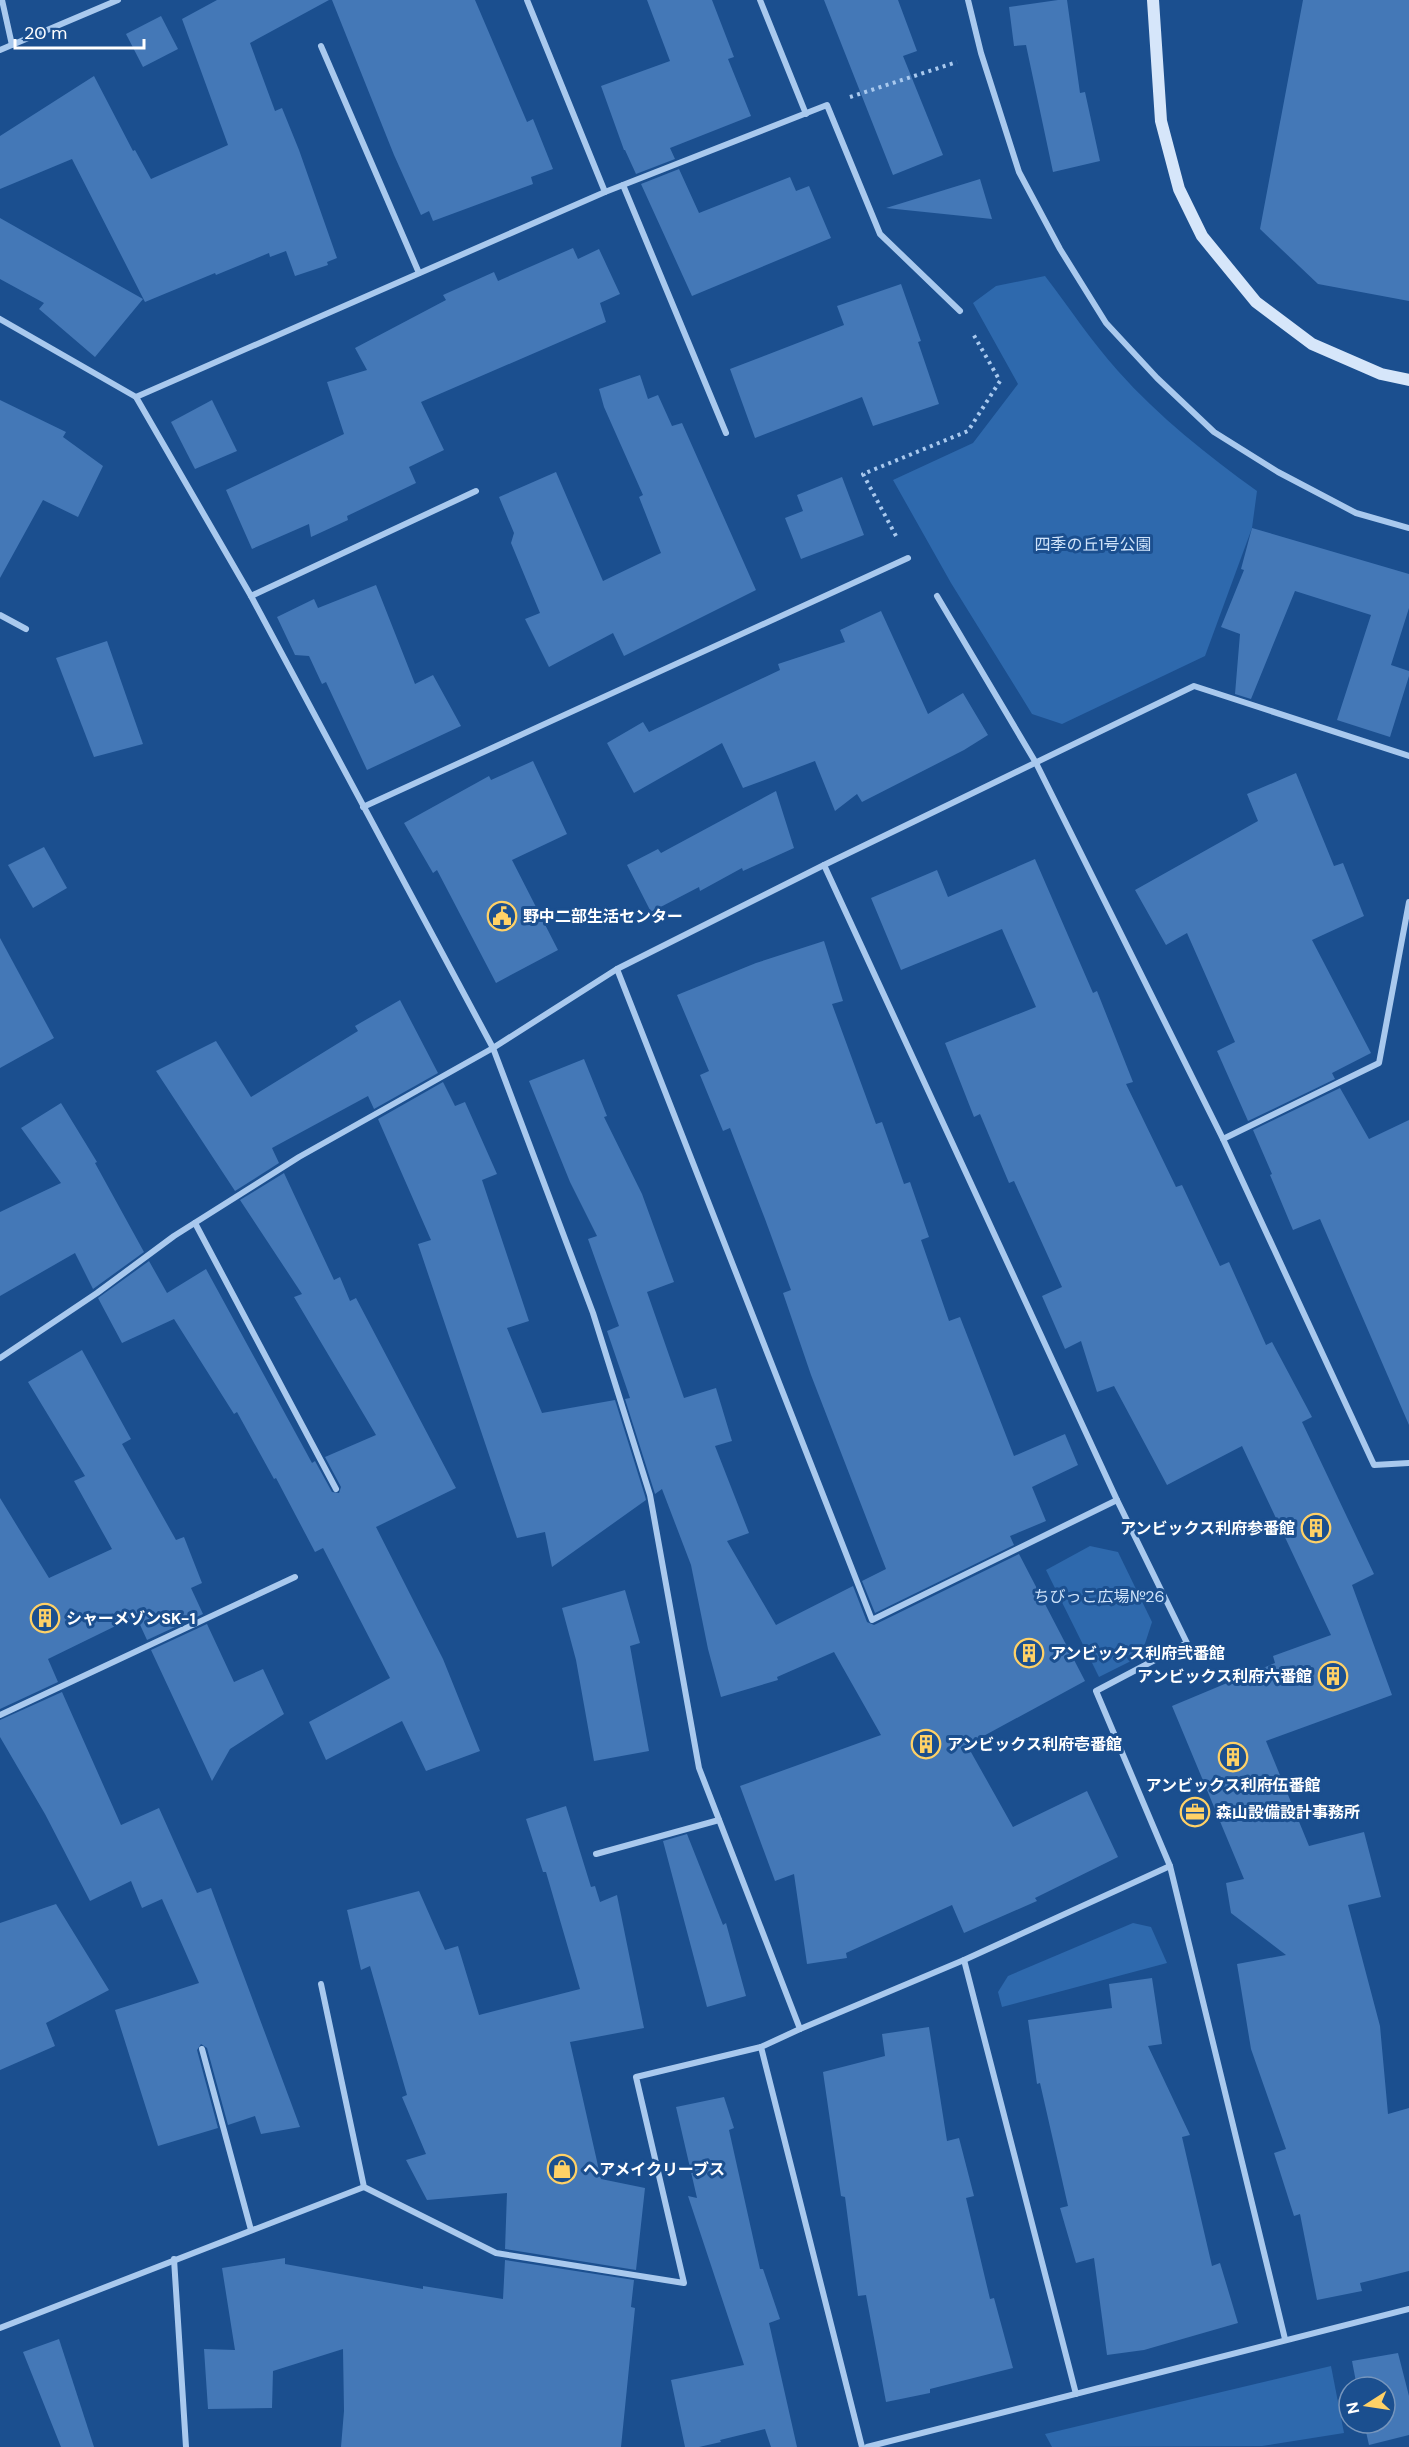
<svg xmlns="http://www.w3.org/2000/svg" width="1409" height="2447" font-family="'DM Sans','Noto Sans JP',sans-serif">
  <style>
    .green { fill: #2e69ad }
    .building { fill: #4478b7 }
    .lines { fill: none; stroke-linecap: round; stroke-linejoin: round }
    .path { stroke: #a9c9ee; stroke-width: 4; stroke-dasharray: 3 4.5; stroke-linecap: butt }
    .street { stroke: #a9c9ee; stroke-width: 6 }
    .secondary { stroke: #d6e6fa; stroke-width: 12 }
    .labels { text-anchor: middle; stroke-width: 6; stroke-linejoin: round; paint-order: stroke }
    .park-label { font-size: 16px; fill: #cfe3fa; stroke: #1b4f8f }
    .poi-label { font-size: 16px; font-weight: bold; fill: #fff; stroke: #1b4f8f; text-anchor: start }
  </style>
  <rect width="100%" height="100%" fill="#1b4f8f"/>
  <!-- green -->
  <g class="green">
    <path d="M 1045,276 C 1069,307 1091,341 1118,371 C 1159,417 1207,455 1257,491 L 1252,528 L 1205,656 L 1062,724 L 1032,714 L 951,583 L 893,480 L 973,443 L 1018,384 L 973,303 L 996,286 Z"/>
    <path d="M 1090,1546 L 1118,1552 L 1152,1622 L 1141,1656 L 1099,1677 L 1046,1570 Z"/>
    <path d="M 1133,1923 L 1151,1927 L 1167,1963 L 1002,2007 L 998,1992 L 1008,1976 Z"/>
    <path d="M 1331,2366 L 1344,2433 L 1262,2446 L 1052,2447 L 1045,2434 Z"/>
  </g>
  <!-- building -->
  <g class="building">
    <path d="M 217,0 L 329,0 L 250,43 L 275,111 L 282,108 L 299,150 L 337,258 L 327,262 L 328,265 L 295,276 L 286,251 L 270,257 L 269,253 L 216,275 L 215,273 L 145,302 L 72,159 L 0,189 L 0,136 L 94,76 L 133,151 L 135,150 L 151,179 L 228,145 L 182,19 Z"/>
    <path d="M 332,0 L 475,0 L 527,122 L 533,119 L 553,169 L 531,177 L 533,184 L 433,221 L 429,211 L 421,215 L 394,155 Z"/>
    <path d="M 647,0 L 712,0 L 734,57 L 728,59 L 751,116 L 670,148 L 675,159 L 636,174 L 625,150 L 624,150 L 601,86 L 670,61 Z"/>
    <path d="M 824,0 L 898,0 L 917,51 L 903,56 L 943,155 L 893,175 Z"/>
    <path d="M 1058,0 L 1067,0 L 1080,93 L 1085,92 L 1100,161 L 1053,172 L 1026,45 L 1014,46 L 1009,7 Z"/>
    <path d="M 1303,0 L 1409,0 L 1409,301 L 1318,284 L 1260,229 Z"/>
    <path d="M 161,16 L 178,49 L 143,67 L 126,34 Z"/>
    <path d="M 679,169 L 699,213 L 790,177 L 796,191 L 809,186 L 831,238 L 692,296 L 641,184 Z"/>
    <path d="M 980,179 L 992,219 L 886,208 Z"/>
    <path d="M 0,218 L 143,299 L 95,357 L 39,309 L 44,303 L 0,279 Z"/>
    <path d="M 573,248 L 578,259 L 599,249 L 620,294 L 600,303 L 606,322 L 421,402 L 444,450 L 409,467 L 416,483 L 347,516 L 348,520 L 311,537 L 309,524 L 252,549 L 226,490 L 344,434 L 327,382 L 367,370 L 355,348 L 446,300 L 443,295 L 494,272 L 498,281 Z"/>
    <path d="M 901,284 L 921,341 L 918,342 L 939,404 L 873,426 L 862,397 L 755,438 L 730,369 L 844,325 L 837,306 Z"/>
    <path d="M 640,375 L 648,399 L 658,395 L 672,426 L 682,423 L 756,590 L 624,656 L 613,633 L 549,667 L 525,619 L 540,613 L 511,543 L 514,533 L 499,497 L 556,472 L 603,581 L 661,553 L 639,497 L 643,495 L 604,407 L 599,389 Z"/>
    <path d="M 0,400 L 66,432 L 63,437 L 103,466 L 78,517 L 43,500 L 0,578 Z"/>
    <path d="M 212,400 L 237,451 L 195,469 L 171,422 Z"/>
    <path d="M 842,477 L 864,535 L 801,559 L 785,518 L 803,511 L 797,495 Z"/>
    <path d="M 1252,528 L 1409,574 L 1409,608 L 1391,665 L 1409,671 L 1409,676 L 1390,737 L 1337,720 L 1371,615 L 1295,591 L 1251,699 L 1235,694 L 1240,634 L 1221,627 L 1244,570 L 1241,569 Z"/>
    <path d="M 376,585 L 415,684 L 433,675 L 461,726 L 367,770 L 326,682 L 322,684 L 309,656 L 295,655 L 277,617 L 314,599 L 318,608 Z"/>
    <path d="M 881,611 L 928,714 L 963,693 L 988,735 L 964,750 L 862,802 L 857,794 L 835,811 L 815,761 L 743,788 L 722,743 L 634,793 L 607,743 L 643,722 L 649,732 L 780,670 L 778,664 L 845,642 L 840,630 Z"/>
    <path d="M 107,641 L 143,744 L 94,757 L 56,658 Z"/>
    <path d="M 533,761 L 567,834 L 512,860 L 558,950 L 496,983 L 437,870 L 433,873 L 404,823 L 489,776 L 491,780 Z"/>
    <path d="M 1296,773 L 1334,866 L 1343,863 L 1364,916 L 1312,940 L 1371,1053 L 1332,1073 L 1335,1079 L 1248,1121 L 1217,1051 L 1235,1042 L 1187,933 L 1166,945 L 1135,890 L 1258,821 L 1247,794 Z"/>
    <path d="M 776,791 L 794,848 L 743,871 L 742,868 L 700,891 L 699,887 L 651,912 L 627,865 L 658,849 L 661,853 Z"/>
    <path d="M 44,847 L 67,888 L 33,908 L 8,865 Z"/>
    <path d="M 1035,859 L 1093,993 L 1097,991 L 1133,1082 L 1126,1084 L 1176,1187 L 1182,1185 L 1220,1266 L 1229,1262 L 1266,1345 L 1272,1342 L 1312,1417 L 1302,1422 L 1374,1574 L 1352,1585 L 1392,1695 L 1266,1741 L 1309,1846 L 1364,1832 L 1381,1897 L 1348,1905 L 1380,2026 L 1388,2114 L 1409,2108 L 1409,2271 L 1360,2283 L 1362,2291 L 1317,2300 L 1300,2214 L 1294,2216 L 1274,2153 L 1286,2149 L 1251,2049 L 1237,1964 L 1286,1955 L 1231,1913 L 1226,1883 L 1244,1879 L 1172,1706 L 1275,1663 L 1273,1656 L 1331,1635 L 1242,1446 L 1167,1485 L 1114,1386 L 1097,1392 L 1081,1341 L 1065,1349 L 1042,1296 L 1062,1287 L 1014,1181 L 1009,1183 L 980,1114 L 974,1117 L 945,1043 L 1036,1007 L 1002,929 L 901,970 L 871,898 L 937,870 L 948,897 Z"/>
    <path d="M 0,938 L 54,1038 L 0,1068 Z"/>
    <path d="M 824,941 L 843,1001 L 832,1004 L 876,1124 L 882,1122 L 904,1184 L 910,1182 L 929,1237 L 921,1240 L 949,1321 L 960,1317 L 1014,1456 L 1065,1434 L 1078,1465 L 1032,1487 L 1046,1521 L 1010,1536 L 1014,1545 L 875,1613 L 862,1581 L 886,1569 L 811,1375 L 783,1293 L 791,1290 L 765,1219 L 730,1128 L 723,1131 L 700,1075 L 709,1071 L 677,995 L 756,963 Z"/>
    <path d="M 400,1000 L 438,1073 L 374,1109 L 368,1096 L 272,1148 L 279,1163 L 235,1191 L 156,1071 L 216,1041 L 251,1097 L 358,1031 L 355,1026 Z"/>
    <path d="M 584,1059 L 607,1116 L 604,1117 L 642,1194 L 674,1282 L 647,1292 L 684,1398 L 716,1388 L 732,1441 L 715,1446 L 749,1533 L 727,1541 L 776,1625 L 853,1586 L 867,1622 L 874,1625 L 1019,1554 L 1085,1681 L 967,1745 L 1013,1827 L 1087,1791 L 1118,1857 L 1035,1898 L 1037,1901 L 964,1933 L 952,1905 L 846,1953 L 847,1958 L 807,1964 L 794,1874 L 775,1881 L 740,1786 L 881,1735 L 834,1652 L 777,1677 L 778,1680 L 721,1697 L 708,1649 L 691,1565 L 662,1489 L 655,1494 L 625,1399 L 630,1398 L 607,1331 L 619,1326 L 588,1239 L 597,1236 L 570,1182 L 529,1081 Z"/>
    <path d="M 443,1082 L 455,1106 L 465,1102 L 497,1174 L 482,1180 L 529,1321 L 507,1328 L 542,1413 L 615,1400 L 645,1496 L 646,1500 L 552,1567 L 545,1532 L 517,1538 L 418,1244 L 431,1240 L 378,1119 Z"/>
    <path d="M 1340,1088 L 1369,1139 L 1409,1120 L 1409,1425 L 1320,1219 L 1293,1230 L 1270,1175 L 1272,1174 L 1253,1130 Z"/>
    <path d="M 61,1103 L 97,1162 L 95,1163 L 144,1252 L 93,1289 L 75,1253 L 0,1296 L 0,1212 L 61,1183 L 21,1128 Z"/>
    <path d="M 284,1173 L 334,1280 L 340,1277 L 350,1301 L 356,1298 L 456,1488 L 376,1527 L 443,1659 L 480,1751 L 426,1771 L 402,1721 L 326,1760 L 309,1722 L 390,1678 L 323,1548 L 315,1552 L 276,1478 L 274,1479 L 237,1412 L 234,1414 L 174,1319 L 122,1343 L 98,1298 L 149,1261 L 167,1293 L 206,1269 L 312,1463 L 315,1461 L 332,1492 L 339,1493 L 341,1487 L 325,1457 L 376,1435 L 294,1297 L 302,1294 L 240,1200 Z"/>
    <path d="M 82,1350 L 131,1439 L 122,1444 L 176,1540 L 184,1537 L 202,1583 L 191,1588 L 203,1614 L 147,1640 L 136,1616 L 48,1659 L 58,1682 L 0,1709 L 0,1498 L 49,1578 L 112,1549 L 74,1481 L 85,1476 L 28,1382 Z"/>
    <path d="M 625,1590 L 640,1643 L 630,1646 L 649,1751 L 594,1761 L 576,1660 L 562,1608 Z"/>
    <path d="M 207,1624 L 234,1682 L 263,1669 L 284,1714 L 230,1749 L 212,1781 L 151,1650 Z"/>
    <path d="M 62,1692 L 121,1825 L 159,1808 L 197,1893 L 211,1888 L 300,2127 L 261,2134 L 255,2116 L 228,2125 L 207,2048 L 201,2044 L 197,2050 L 218,2128 L 158,2146 L 115,2010 L 199,1983 L 162,1899 L 142,1908 L 131,1881 L 90,1901 L 45,1814 L 0,1737 L 0,1720 Z"/>
    <path d="M 566,1806 L 591,1887 L 595,1886 L 600,1902 L 617,1895 L 644,2028 L 570,2042 L 601,2179 L 645,2188 L 636,2270 L 505,2249 L 507,2193 L 427,2200 L 406,2160 L 426,2154 L 402,2097 L 407,2095 L 370,1966 L 361,1970 L 347,1910 L 419,1891 L 445,1950 L 458,1946 L 479,2015 L 580,1989 L 546,1872 L 543,1872 L 526,1819 Z"/>
    <path d="M 687,1834 L 723,1925 L 726,1923 L 746,1996 L 707,2007 L 663,1841 Z"/>
    <path d="M 56,1904 L 109,1990 L 46,2023 L 55,2046 L 0,2070 L 0,1923 Z"/>
    <path d="M 1152,1978 L 1162,2044 L 1148,2046 L 1190,2135 L 1182,2137 L 1212,2266 L 1220,2263 L 1238,2323 L 1144,2350 L 1107,2355 L 1094,2258 L 1076,2263 L 1060,2208 L 1068,2206 L 1040,2083 L 1037,2084 L 1028,2020 L 1112,2008 L 1109,1984 Z"/>
    <path d="M 929,2027 L 947,2141 L 959,2138 L 974,2196 L 966,2198 L 990,2299 L 994,2298 L 1013,2368 L 930,2389 L 930,2393 L 886,2402 L 866,2295 L 858,2296 L 845,2197 L 841,2196 L 823,2072 L 885,2056 L 882,2034 Z"/>
    <path d="M 724,2097 L 734,2128 L 729,2130 L 760,2269 L 763,2269 L 780,2319 L 769,2323 L 797,2447 L 771,2447 L 765,2429 L 720,2440 L 721,2442 L 699,2447 L 685,2447 L 671,2380 L 744,2365 L 688,2196 L 697,2198 L 676,2107 Z"/>
    <path d="M 285,2258 L 285,2264 L 423,2289 L 423,2286 L 503,2299 L 505,2260 L 634,2280 L 631,2307 L 635,2308 L 621,2447 L 341,2447 L 344,2411 L 343,2349 L 273,2371 L 272,2408 L 208,2409 L 204,2349 L 235,2350 L 222,2268 Z"/>
    <path d="M 59,2339 L 94,2447 L 61,2447 L 23,2352 Z"/>
    <path d="M 1398,2353 L 1409,2396 L 1409,2435 L 1369,2445 L 1364,2423 L 1385,2423 L 1385,2387 L 1357,2387 L 1352,2361 Z"/>
  </g>
  <g class="lines">
    <!-- path -->
    <g class="path">
      <path d="M 850,97 L 957,62"/>
      <path d="M 896,536 L 863,474 L 968,431 L 1000,381 L 972,332"/>
    </g>
    <!-- street -->
    <g class="street">
      <path d="M 2,0 L 12,45"/>
      <path d="M 527,0 L 605,192"/>
      <path d="M 760,0 L 806,114"/>
      <path d="M 968,0 L 981,53 L 1019,172 L 1060,249 L 1106,323 L 1157,378 L 1214,432 L 1278,472 L 1356,513 L 1409,528"/>
      <path d="M 321,46 L 419,273"/>
      <path d="M 0,50 L 118,0"/>
      <path d="M 623,185 L 726,433"/>
      <path d="M 0,319 L 136,397 L 605,192 L 827,105 L 880,234 L 960,311"/>
      <path d="M 136,397 L 251,596 L 493,1048 L 617,969 L 824,865 L 1194,686 L 1409,756"/>
      <path d="M 251,596 L 476,491"/>
      <path d="M 937,596 L 1036,763 L 1223,1139 L 1374,1465 L 1409,1463"/>
      <path d="M 0,615 L 26,629"/>
      <path d="M 363,807 L 908,558"/>
      <path d="M 617,969 L 872,1620 L 1117,1500"/>
      <path d="M 1223,1139 L 1379,1063 L 1409,902"/>
      <path d="M 195,1223 L 336,1489"/>
      <path d="M 0,1358 L 97,1293 L 174,1236 L 299,1157 L 493,1048 L 593,1313 L 650,1495 L 699,1768 L 800,2029 L 964,1960 L 1170,1866 L 1096,1691 L 1187,1643 L 1117,1500 L 824,865"/>
      <path d="M 0,1715 L 295,1577"/>
      <path d="M 596,1854 L 719,1820"/>
      <path d="M 1170,1866 L 1285,2339"/>
      <path d="M 964,1960 L 1076,2394"/>
      <path d="M 321,1984 L 364,2187 L 496,2253 L 684,2283 L 636,2077 L 761,2047"/>
      <path d="M 800,2029 L 761,2047 L 862,2447"/>
      <path d="M 202,2049 L 251,2230"/>
      <path d="M 174,2259 L 186,2447"/>
      <path d="M 0,2328 L 364,2187"/>
      <path d="M 867,2447 L 1409,2309"/>
    </g>
    <!-- secondary -->
    <path class="secondary" d="M 1153,0 L 1161,121 L 1179,189 L 1202,236 L 1256,302 L 1312,344 L 1381,374 L 1409,380"/>
  </g>
  <!-- icons -->
  <defs>
    <g id="civic-ring" transform="scale(1.5)"><circle r="9.5" fill="#1b4f8f" stroke="#ffd166" stroke-width="1.5"/><path d="M-.6-6.5H3V-4.5H.6V-3L4-1V1h2V6H-6V1h2V-1L-.6-3ZM-1.2 2.5V6h2.4V2.5Z" fill="#ffd166"/></g>
    <g id="building-ring" transform="scale(1.5)"><circle r="9.5" fill="#1b4f8f" stroke="#ffd166" stroke-width="1.5"/><path d="M-4-6H4V6H1V3H-1V6H-4ZM-2.5-4.3h1.7v1.8h-1.7ZM.8-4.3h1.7v1.8H.8ZM-2.5-1h1.7V.8h-1.7ZM.8-1h1.7V.8H.8Z" fill="#ffd166"/></g>
    <g id="office-ring" transform="scale(1.5)"><circle r="9.5" fill="#1b4f8f" stroke="#ffd166" stroke-width="1.5"/><path d="M-6-3h4V-5.5h4V-3h4V5H-6ZM-1-4.5V-3h2v-1.5ZM-6 0V1H6V0Z" fill="#ffd166"/></g>
    <g id="shop-ring" transform="scale(1.5)"><circle r="9.5" fill="#1b4f8f" stroke="#ffd166" stroke-width="1.5"/><path d="M-5-2.5h2.3a2.7 3.5 0 0 1 5.4 0H5L5.5 6h-11ZM-1.5-2.5h3a1.5 2.3 0 0 0-3 0Z" fill="#ffd166"/></g>
  </defs>
  <g fill-rule="evenodd">
    <use href="#civic-ring" x="502" y="916"/>
    <use href="#building-ring" x="1316" y="1528"/>
    <use href="#building-ring" x="45" y="1618"/>
    <use href="#building-ring" x="1029" y="1653"/>
    <use href="#building-ring" x="1333" y="1676"/>
    <use href="#building-ring" x="926" y="1744"/>
    <use href="#building-ring" x="1233" y="1757"/>
    <use href="#office-ring" x="1195" y="1812"/>
    <use href="#shop-ring" x="562" y="2169"/>
  </g>
  <g class="labels">
    <!-- park labels -->
    <g class="park-label">
      <text x="1093" y="550">四季の丘1号公園</text>
      <text x="1099" y="1602">ちびっこ広場№26</text>
    </g>
    <!-- poi labels -->
    <g class="poi-label">
      <text x="523" y="922">野中二部生活センター</text>
      <text x="1295" y="1534" text-anchor="end">アンビックス利府参番館</text>
      <text x="66" y="1624">シャーメゾンSK-1</text>
      <text x="1050" y="1659">アンビックス利府弐番館</text>
      <text x="1312" y="1682" text-anchor="end">アンビックス利府六番館</text>
      <text x="947" y="1750">アンビックス利府壱番館</text>
      <text x="1233" y="1791" text-anchor="middle">アンビックス利府伍番館</text>
      <text x="1216" y="1818">森山設備設計事務所</text>
      <text x="583" y="2175">ヘアメイクリーブス</text>
    </g>
  </g>
  <!-- north arrow -->
  <g transform="translate(1367 2405) rotate(258)"><circle r="28" fill="#1b4f8f" stroke="#7695bc" stroke-width="1.5"/>
  <path d="M0-4.5L10 22L0 15L-10 22Z" fill="#ffd166"/>
  <text y="-9" font-size="16" font-weight="bold" text-anchor="middle" fill="#ffffff">N</text>
  </g>
  <!-- scale -->
  <path d="M15 39v9h129v-9" fill="none" stroke="#ffffff" stroke-width="3"/>
  <text x="24" y="39" font-size="18" fill="#ffffff" stroke="#1b4f8f" stroke-width="4.5" paint-order="stroke">20 m</text>
</svg>
